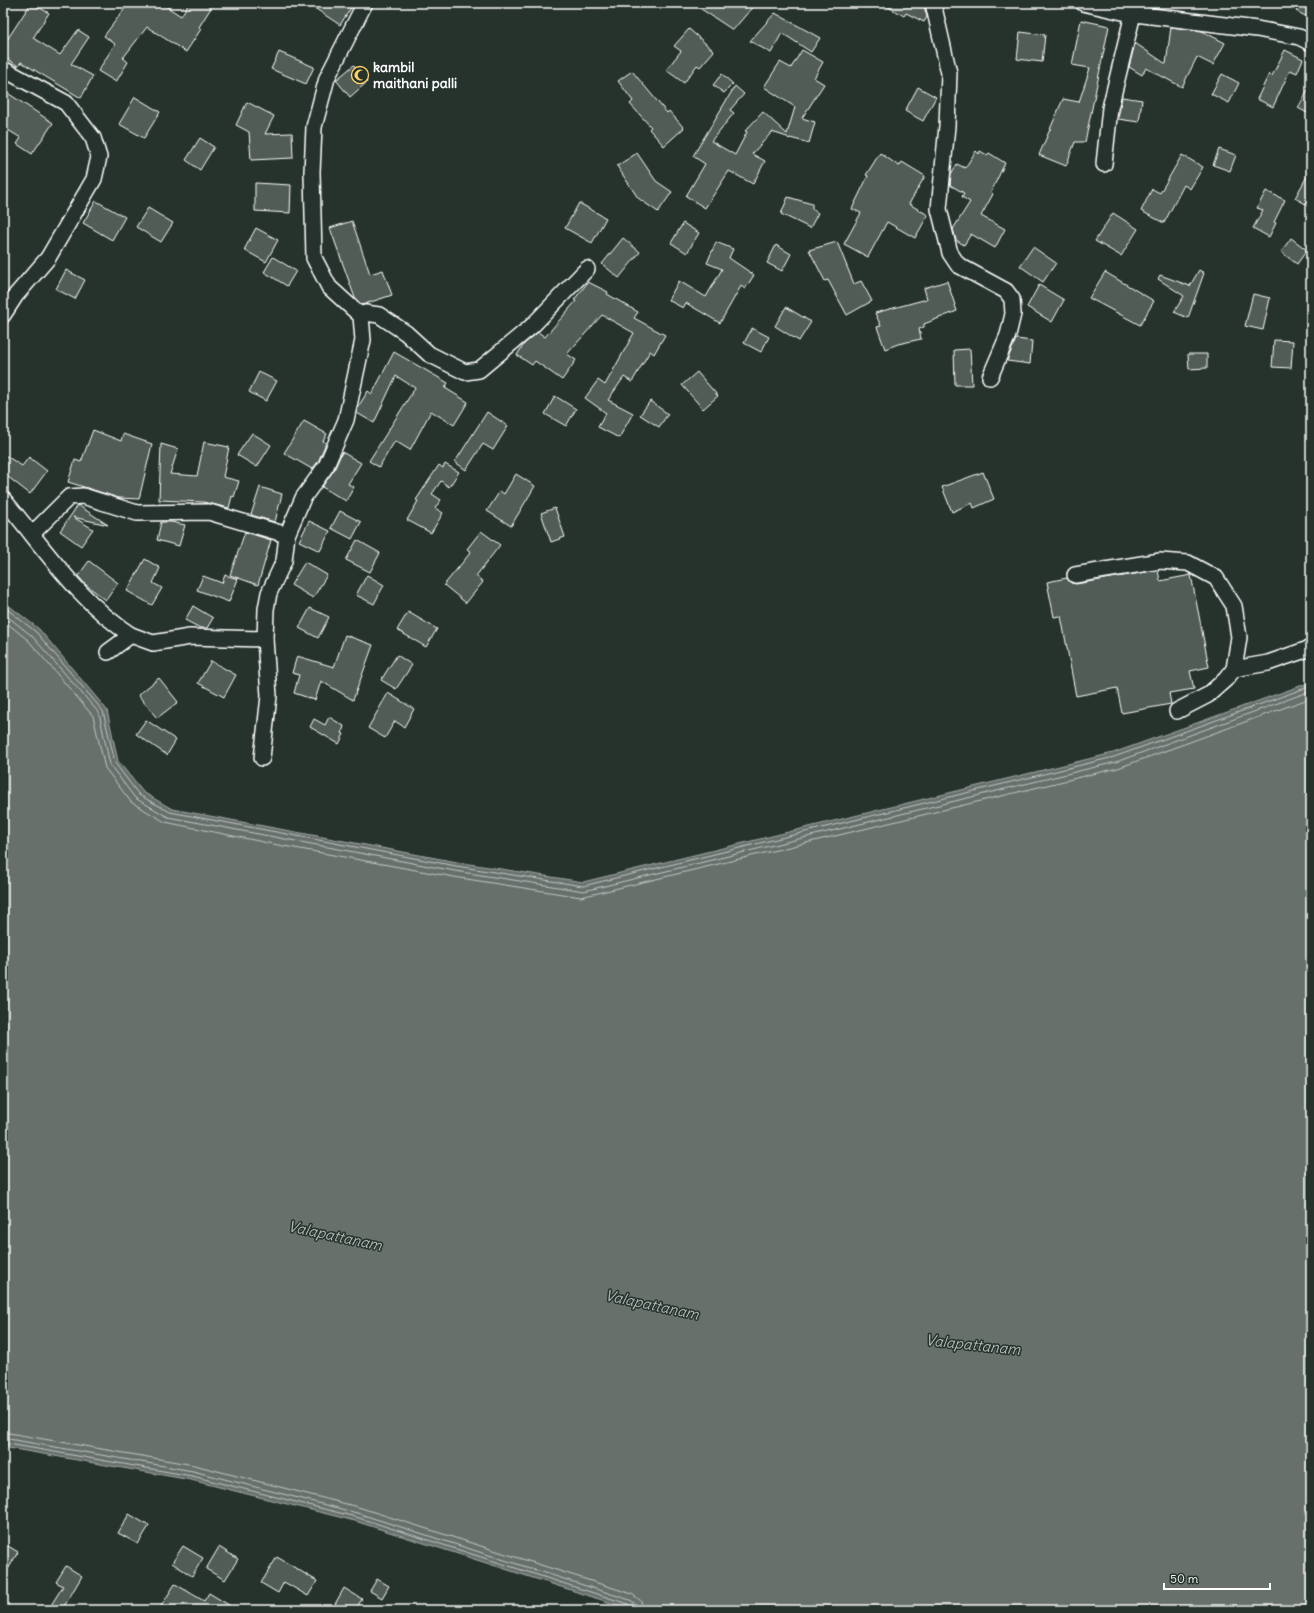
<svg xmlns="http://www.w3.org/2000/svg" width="1314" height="1613" font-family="Delius,sans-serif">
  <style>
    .water { fill: #67706c; stroke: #a4a9a7 }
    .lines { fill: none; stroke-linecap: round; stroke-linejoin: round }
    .shore { stroke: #c2c6c4; stroke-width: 1 }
    .building { fill: #515c57; stroke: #fff }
    .minor-casing { stroke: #fff; stroke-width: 18 }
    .minor { stroke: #26332d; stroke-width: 15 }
    .labels { text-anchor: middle; stroke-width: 3; stroke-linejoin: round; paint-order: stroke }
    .poi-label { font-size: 14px; font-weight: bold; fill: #fff; stroke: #26332d; text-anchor: start }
    .water-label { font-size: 15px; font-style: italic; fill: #b3b8b6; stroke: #26332d }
  </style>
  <rect width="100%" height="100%" fill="#26332d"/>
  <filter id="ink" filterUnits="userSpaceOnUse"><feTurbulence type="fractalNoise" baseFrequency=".025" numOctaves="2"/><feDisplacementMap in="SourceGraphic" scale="8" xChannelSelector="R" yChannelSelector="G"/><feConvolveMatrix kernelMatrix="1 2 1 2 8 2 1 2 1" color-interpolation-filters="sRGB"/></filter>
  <g filter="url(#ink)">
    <!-- water -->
    <path class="water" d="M 3,601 L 39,629 L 107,710 L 118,761 L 143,792 L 172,809 L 457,862 L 583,882 L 1113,753 L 1311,682 L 1311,1610 L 633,1610 L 355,1521 L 191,1480 L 3,1447 Z"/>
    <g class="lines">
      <!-- shore -->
      <g class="shore">
        <path d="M 3,606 L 36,632 L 103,711 L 115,763 L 139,795 L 170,812 L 456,866 L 583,886 L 1114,757 L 1311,686"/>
        <path d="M 3,613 L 32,636 L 99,713 L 110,765 L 135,798 L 168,817 L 455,871 L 584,891 L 1116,762 L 1311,691"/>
        <path d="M 3,620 L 28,640 L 93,716 L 105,768 L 131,802 L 165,822 L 278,845 L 454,877 L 581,897 L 1118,768 L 1311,698"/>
        <path d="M 3,1432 L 194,1465 L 358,1507 L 632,1594 L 641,1601 L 643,1610"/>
        <path d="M 3,1438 L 193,1471 L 357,1513 L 630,1600 L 636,1604 L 637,1610"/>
        <path d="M 3,1443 L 192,1476 L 356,1517 L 628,1604 L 632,1610"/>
      </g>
    </g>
    <!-- building -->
    <g class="building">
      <path d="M 31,3 L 49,13 L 33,38 L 60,55 L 78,30 L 89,37 L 71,64 L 93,76 L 81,98 L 21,62 L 18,66 L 3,56 L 3,46 Z"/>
      <path d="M 129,3 L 161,3 L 181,16 L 189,3 L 214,3 L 199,27 L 201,29 L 186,52 L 147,27 L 123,58 L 128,62 L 116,82 L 98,71 L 115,44 L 104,36 Z"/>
      <path d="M 307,3 L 354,3 L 340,25 Z"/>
      <path d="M 692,3 L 756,3 L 733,30 Z"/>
      <path d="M 881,3 L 920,3 L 924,6 L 927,17 L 924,22 L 906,13 L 904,16 Z"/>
      <path d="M 1300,3 L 1311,3 L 1311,19 L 1296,11 Z"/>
      <path d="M 775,13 L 820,38 L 811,52 L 782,33 L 771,53 L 750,41 Z"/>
      <path d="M 1081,20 L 1109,26 L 1085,142 L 1075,142 L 1066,166 L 1039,155 L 1063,99 L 1079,102 L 1090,68 L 1072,65 Z"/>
      <path d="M 1171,27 L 1202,31 L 1225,43 L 1213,65 L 1197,57 L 1182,87 L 1146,68 L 1142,75 L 1129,67 L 1135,43 L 1166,64 Z"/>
      <path d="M 689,29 L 714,51 L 700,67 L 697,65 L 684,83 L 666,70 L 681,51 L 674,46 Z"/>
      <path d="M 1020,32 L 1045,35 L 1042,62 L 1017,59 Z"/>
      <path d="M 802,50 L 823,62 L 814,78 L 824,84 L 802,118 L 815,122 L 809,143 L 790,138 L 789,139 L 787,137 L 772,132 L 752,154 L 765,161 L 753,184 L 729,171 L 705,208 L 686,196 L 705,164 L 693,156 L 735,86 L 744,94 L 730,110 L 734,113 L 711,141 L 735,155 L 747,132 L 745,131 L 763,112 L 787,134 L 795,107 L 764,87 L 780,62 L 791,68 Z"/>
      <path d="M 1285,50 L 1303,59 L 1297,73 L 1290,70 L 1273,107 L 1257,99 L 1269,74 L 1272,76 Z"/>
      <path d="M 279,52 L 314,67 L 306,84 L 271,69 Z"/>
      <path d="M 354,65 L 367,82 L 350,97 L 336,80 Z"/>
      <path d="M 632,71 L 667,113 L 669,111 L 684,128 L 664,146 L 649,129 L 651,127 L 630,104 L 633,101 L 618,81 Z"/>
      <path d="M 722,74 L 733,84 L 724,93 L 713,85 Z"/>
      <path d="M 1222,74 L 1239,83 L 1229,103 L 1211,94 Z"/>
      <path d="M 1311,84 L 1311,115 L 1298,108 Z"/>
      <path d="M 918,87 L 936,97 L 923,121 L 905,111 Z"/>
      <path d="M 3,90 L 53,123 L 32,154 L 17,144 L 21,138 L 3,127 Z"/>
      <path d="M 135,97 L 160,112 L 144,138 L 119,124 Z"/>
      <path d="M 1122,97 L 1142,100 L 1139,122 L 1118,119 Z"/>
      <path d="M 247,102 L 274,116 L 265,134 L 292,133 L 293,158 L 251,160 L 249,132 L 236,125 Z"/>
      <path d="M 200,138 L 214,147 L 200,170 L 186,160 Z"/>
      <path d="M 1219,149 L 1236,155 L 1230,171 L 1213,165 Z"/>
      <path d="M 976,151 L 979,154 L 980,151 L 987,155 L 989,153 L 1005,163 L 991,192 L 993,194 L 981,216 L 1005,229 L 995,248 L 971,234 L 964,245 L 956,240 L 953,229 L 970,202 L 962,197 L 964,193 L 950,185 L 951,174 L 957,164 L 965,168 Z"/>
      <path d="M 637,153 L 656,181 L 672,192 L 658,212 L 638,198 L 617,166 Z"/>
      <path d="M 880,153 L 899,166 L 902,162 L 925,176 L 909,204 L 928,215 L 915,238 L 887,222 L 868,257 L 844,244 L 861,213 L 852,209 L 868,176 L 866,175 Z"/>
      <path d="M 1182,155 L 1203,167 L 1190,189 L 1184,185 L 1164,223 L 1141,211 L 1152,189 L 1160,193 Z"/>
      <path d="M 1311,169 L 1311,207 L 1295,198 Z"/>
      <path d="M 255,183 L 291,185 L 290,213 L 255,211 Z"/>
      <path d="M 1266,191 L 1285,200 L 1274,222 L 1276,223 L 1269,237 L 1253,228 L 1263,210 L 1257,208 Z"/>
      <path d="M 788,197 L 812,204 L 812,209 L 818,213 L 810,228 L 781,214 Z"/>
      <path d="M 96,201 L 125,217 L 112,240 L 83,223 Z"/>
      <path d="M 579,203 L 606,218 L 592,243 L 565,228 Z"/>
      <path d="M 148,208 L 173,223 L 161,242 L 136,227 Z"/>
      <path d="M 1113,213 L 1138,229 L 1121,256 L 1095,241 Z"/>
      <path d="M 352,221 L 370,274 L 383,270 L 392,295 L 362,305 L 355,298 L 330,228 Z"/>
      <path d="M 683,223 L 699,233 L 687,253 L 671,243 Z"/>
      <path d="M 256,228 L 278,240 L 266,262 L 244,250 Z"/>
      <path d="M 623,238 L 640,252 L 619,278 L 602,264 Z"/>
      <path d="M 1291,238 L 1307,250 L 1297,264 L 1281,252 Z"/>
      <path d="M 716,242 L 733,249 L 729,258 L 754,275 L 745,289 L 741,286 L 720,323 L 686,303 L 683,308 L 668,300 L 679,281 L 706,297 L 722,269 L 707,263 Z"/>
      <path d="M 837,242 L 854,284 L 861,281 L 872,301 L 847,315 L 828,280 L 825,281 L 809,250 Z"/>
      <path d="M 776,245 L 791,254 L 782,271 L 767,263 Z"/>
      <path d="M 1033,247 L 1056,263 L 1043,282 L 1020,266 Z"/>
      <path d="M 273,257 L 296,271 L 287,286 L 264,272 Z"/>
      <path d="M 66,270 L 85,280 L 75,299 L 56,289 Z"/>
      <path d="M 1199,270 L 1204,273 L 1188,318 L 1174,312 L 1184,296 L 1158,279 L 1160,275 L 1190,286 Z"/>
      <path d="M 1105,272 L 1154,301 L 1140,325 L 1089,298 Z"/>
      <path d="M 947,281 L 957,311 L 924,324 L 924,327 L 919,329 L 921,339 L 898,344 L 885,349 L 877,327 L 881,326 L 875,313 L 927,299 L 924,288 Z"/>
      <path d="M 588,282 L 608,292 L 607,294 L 638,312 L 634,318 L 665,335 L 654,354 L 650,351 L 632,382 L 624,377 L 608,400 L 633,413 L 619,438 L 598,427 L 606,413 L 585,398 L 598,380 L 605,385 L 634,333 L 602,315 L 567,354 L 576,360 L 562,380 L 535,361 L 532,365 L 517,355 L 524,344 L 538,332 L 545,337 L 576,301 L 574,300 Z"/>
      <path d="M 1039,285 L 1064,300 L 1052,322 L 1027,307 Z"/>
      <path d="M 1253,294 L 1270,298 L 1263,330 L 1245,326 Z"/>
      <path d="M 786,307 L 811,322 L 799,341 L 775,326 Z"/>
      <path d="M 752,328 L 769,337 L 761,352 L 744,343 Z"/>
      <path d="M 1016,339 L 1032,341 L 1030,364 L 1007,361 Z"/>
      <path d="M 1274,340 L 1293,341 L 1291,368 L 1272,367 Z"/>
      <path d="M 970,349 L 972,385 L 955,385 L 954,350 Z"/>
      <path d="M 394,352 L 448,383 L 445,388 L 468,402 L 454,425 L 431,411 L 410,450 L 395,441 L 379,467 L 369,461 L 415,388 L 396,376 L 374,423 L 357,413 L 358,407 L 368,391 L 372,394 Z"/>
      <path d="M 1188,354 L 1207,354 L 1207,368 L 1189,369 Z"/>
      <path d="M 259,372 L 277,381 L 266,401 L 249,392 Z"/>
      <path d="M 697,372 L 718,396 L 703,409 L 682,385 Z"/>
      <path d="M 555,396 L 576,409 L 566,426 L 545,414 Z"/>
      <path d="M 650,401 L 668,414 L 659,427 L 640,415 Z"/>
      <path d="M 487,412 L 508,426 L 493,450 L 483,444 L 466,470 L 455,462 Z"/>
      <path d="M 304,421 L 327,434 L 323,441 L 326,443 L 318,462 L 312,469 L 284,453 Z"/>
      <path d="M 93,430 L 121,441 L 123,434 L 152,444 L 139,499 L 119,498 L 68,482 L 75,460 L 81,462 Z"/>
      <path d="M 252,433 L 271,445 L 257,467 L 237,455 Z"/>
      <path d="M 204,442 L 229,447 L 223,477 L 239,481 L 234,497 L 232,496 L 229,508 L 203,502 L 159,500 L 161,444 L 178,449 L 170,474 L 197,476 Z"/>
      <path d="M 342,452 L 361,463 L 348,484 L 354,487 L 346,501 L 322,487 L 334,470 Z"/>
      <path d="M 3,454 L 22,466 L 29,457 L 47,471 L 30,494 L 3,473 Z"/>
      <path d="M 445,464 L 459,472 L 449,487 L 441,481 L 432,494 L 441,500 L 435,508 L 443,513 L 431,533 L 407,520 L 418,501 L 416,500 L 439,465 L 443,468 Z"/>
      <path d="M 983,472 L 994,499 L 974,508 L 972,503 L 952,512 L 942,487 Z"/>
      <path d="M 516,474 L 535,486 L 511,526 L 487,511 L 500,491 L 504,494 Z"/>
      <path d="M 260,487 L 282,494 L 275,522 L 251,515 Z"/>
      <path d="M 78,505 L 108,525 L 73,517 L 93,529 L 81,546 L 60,531 Z"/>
      <path d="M 555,508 L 565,537 L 551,542 L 541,513 Z"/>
      <path d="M 340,511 L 361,522 L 352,539 L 331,528 Z"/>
      <path d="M 309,521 L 330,531 L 320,551 L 299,541 Z"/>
      <path d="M 161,522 L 171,522 L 185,525 L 179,546 L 157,540 Z"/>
      <path d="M 481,531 L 500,545 L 476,576 L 483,582 L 466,603 L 444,585 L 471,552 L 467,549 Z"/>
      <path d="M 245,532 L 271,540 L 258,585 L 230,575 Z"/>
      <path d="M 357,540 L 380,553 L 370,572 L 346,560 Z"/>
      <path d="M 145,559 L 160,568 L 153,583 L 162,588 L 152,605 L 127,591 Z"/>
      <path d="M 89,561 L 118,583 L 106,600 L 86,585 L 78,576 Z"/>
      <path d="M 305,562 L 327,575 L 313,598 L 291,585 Z"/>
      <path d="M 1158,570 L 1160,581 L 1191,575 L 1209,667 L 1190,671 L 1194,689 L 1169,693 L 1171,704 L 1122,713 L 1117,688 L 1076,696 L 1061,616 L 1054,617 L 1047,582 L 1067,578 L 1071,583 L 1076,584 Z"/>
      <path d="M 225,575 L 238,579 L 229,602 L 197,590 L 203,576 L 222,583 Z"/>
      <path d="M 367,575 L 384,585 L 374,604 L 356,595 Z"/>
      <path d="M 193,606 L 213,618 L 207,628 L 200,628 L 185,620 Z"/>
      <path d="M 310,608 L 329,617 L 318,638 L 299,628 Z"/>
      <path d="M 408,612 L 437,629 L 426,647 L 397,630 Z"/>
      <path d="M 345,635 L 373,645 L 353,700 L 321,681 L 315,700 L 294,693 L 299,675 L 292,673 L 297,656 L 334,667 Z"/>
      <path d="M 397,655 L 412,665 L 396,689 L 381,680 Z"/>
      <path d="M 211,661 L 236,675 L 224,697 L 198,683 Z"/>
      <path d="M 159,678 L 178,702 L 157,718 L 138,695 Z"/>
      <path d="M 388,693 L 414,709 L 404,727 L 395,721 L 385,738 L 368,728 Z"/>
      <path d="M 329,717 L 344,726 L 342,733 L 344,734 L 339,744 L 310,727 L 314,719 L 325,725 Z"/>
      <path d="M 146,720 L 176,740 L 167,755 L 136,734 Z"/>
      <path d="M 129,1514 L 149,1526 L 138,1544 L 118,1533 Z"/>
      <path d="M 3,1543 L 18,1552 L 3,1578 Z"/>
      <path d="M 183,1546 L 203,1558 L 192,1576 L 172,1563 Z"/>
      <path d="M 219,1547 L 238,1559 L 225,1580 L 206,1569 Z"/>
      <path d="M 277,1557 L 317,1581 L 308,1596 L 284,1582 L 278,1593 L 261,1583 Z"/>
      <path d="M 66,1566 L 82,1576 L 62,1610 L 48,1610 L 63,1586 L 56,1582 Z"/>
      <path d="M 377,1579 L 389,1586 L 382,1598 L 370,1591 Z"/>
      <path d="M 175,1584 L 204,1601 L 209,1593 L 237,1610 L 169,1610 L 161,1606 Z"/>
      <path d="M 344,1588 L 362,1599 L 355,1610 L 341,1610 L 334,1606 Z"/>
    </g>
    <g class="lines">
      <!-- minor casing -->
      <g class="minor-casing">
        <g id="minor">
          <path d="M 933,3 L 949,73 L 947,126 L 939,209 L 950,253 L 958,265 L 1006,291 L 1012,299 L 1013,314 L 1008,335 L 990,377"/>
          <path d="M 1083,3 L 1127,13 L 1257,29 L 1299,37 L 1311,43"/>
          <path d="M 3,69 L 66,103 L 93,138 L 99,157 L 94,179 L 48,258 L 16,295 L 3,315"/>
          <path d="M 1104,164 L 1110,108 L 1133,14"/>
          <path d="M 361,316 L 365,313 L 379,315 L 406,333 L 429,354 L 465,372 L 479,370 L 532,326 L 587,269"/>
          <path d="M 3,499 C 44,547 78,601 131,635"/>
          <path d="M 32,534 L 69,497 L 83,496 L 137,513 L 209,512 L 287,535"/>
          <path d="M 1075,575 L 1160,561 L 1188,563 L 1216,578 L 1234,606 L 1239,637 L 1234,669 L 1226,679 L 1208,695 L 1177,711"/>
          <path d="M 108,652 L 131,635 L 153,643 L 190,637 L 265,639"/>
          <path d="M 1234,669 L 1268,663 L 1311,648"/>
          <path d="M 262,758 L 269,696 L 265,639 L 266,609 L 269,593 L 284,561 L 287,535 L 303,498 L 326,466 L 346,420 L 363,340 L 361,316 L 329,287 L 314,258 L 312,172 L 314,127 L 327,78 L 365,3"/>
        </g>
      </g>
      <!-- minor -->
      <use href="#minor" class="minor"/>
    </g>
  </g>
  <!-- icons -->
  <defs>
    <g id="mosque-ring" transform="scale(0.9)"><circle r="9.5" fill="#26332d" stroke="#ffd166" stroke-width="1.5"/><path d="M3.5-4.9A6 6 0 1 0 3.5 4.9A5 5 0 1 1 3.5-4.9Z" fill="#ffd166"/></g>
  </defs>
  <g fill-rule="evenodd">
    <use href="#mosque-ring" x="360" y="75"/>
  </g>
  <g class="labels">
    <!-- poi labels -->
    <g class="poi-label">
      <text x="373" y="72">kambil<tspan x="373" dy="16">maithani palli</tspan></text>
    </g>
    <!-- water labels -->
    <g class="water-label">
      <text transform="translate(335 1236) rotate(12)" y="5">Valapattanam</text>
      <text transform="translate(652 1305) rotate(12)" y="5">Valapattanam</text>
      <text transform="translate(973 1345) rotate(6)" y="5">Valapattanam</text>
    </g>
  </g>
  <!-- margin -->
  <rect width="1314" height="1613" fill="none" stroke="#26332d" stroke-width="16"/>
  <rect x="8" y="8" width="1298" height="1597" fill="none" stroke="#fff" stroke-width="1.5" filter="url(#ink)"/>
  <!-- scale -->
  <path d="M1164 1583v6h106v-6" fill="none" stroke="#ffffff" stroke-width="2"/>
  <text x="1170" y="1583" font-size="12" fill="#ffffff" stroke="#26332d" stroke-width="3" paint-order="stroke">50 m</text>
</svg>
